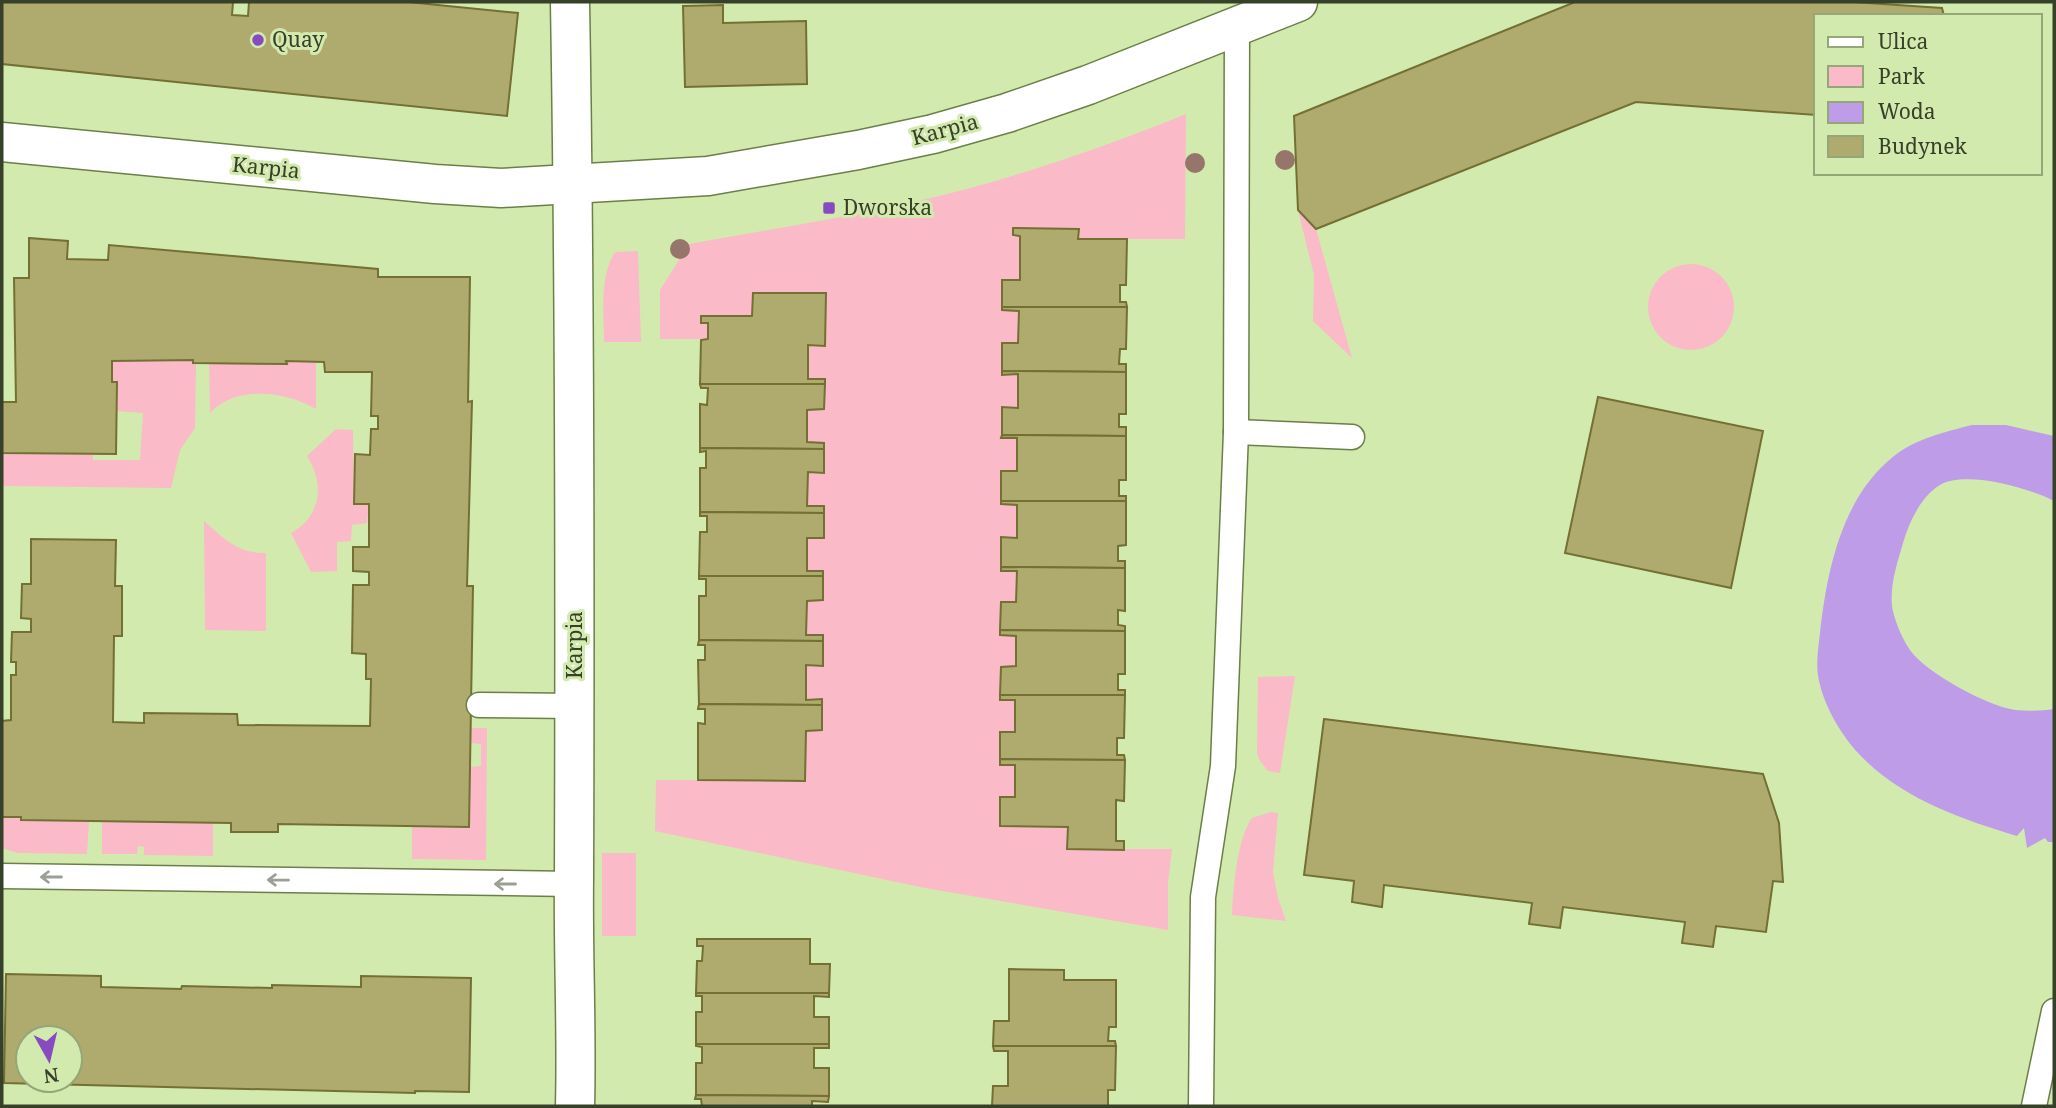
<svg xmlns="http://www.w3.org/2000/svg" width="2056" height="1108" font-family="'Noto Serif',serif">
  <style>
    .green { fill: #fabac7 }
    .water { fill: #bf9ce7 }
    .building { fill: #afab6e; stroke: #747034; stroke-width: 2; fill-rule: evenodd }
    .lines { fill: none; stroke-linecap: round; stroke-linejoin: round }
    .lane-casing { stroke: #6b7f48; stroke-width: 27 }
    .street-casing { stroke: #6b7f48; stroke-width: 41 }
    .lane { stroke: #fff; stroke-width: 24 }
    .street { stroke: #fff; stroke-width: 38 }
    .tree { fill: #96756a }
    .oneway { stroke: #9ba094 }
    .poi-dot { fill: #884ac0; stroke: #d3eaaf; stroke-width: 2.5 }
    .labels { text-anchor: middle; stroke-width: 6; stroke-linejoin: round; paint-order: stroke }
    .poi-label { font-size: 21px; fill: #374028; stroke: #d3eaaf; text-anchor: start }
    .street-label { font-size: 21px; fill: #374028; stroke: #d3eaaf }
  </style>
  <rect width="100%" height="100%" fill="#d3eaaf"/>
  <!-- green -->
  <g class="green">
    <path d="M 1186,114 L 1185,239 L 1078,239 L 1078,229 L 1013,228 L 1013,235 L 1020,236 L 1020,280 L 1002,280 L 1002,310 L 1019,311 L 1018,343 L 1002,344 L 1002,374 L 1018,374 L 1018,408 L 1002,408 L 1001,438 L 1017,438 L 1017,471 L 1001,471 L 1001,504 L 1017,505 L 1017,538 L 1001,538 L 1001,570 L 1017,571 L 1016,602 L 1000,635 L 1016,636 L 1016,666 L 1001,667 L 1000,700 L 1015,700 L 1015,732 L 1000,732 L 1000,764 L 1015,765 L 1015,797 L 1000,798 L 1000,826 L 1068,827 L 1068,849 L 1172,849 L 1168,883 L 1168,930 L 925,888 L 655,831 L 656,780 L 805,780 L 806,731 L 822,730 L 822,700 L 806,700 L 806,665 L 822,666 L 823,635 L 806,635 L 807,601 L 823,600 L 807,571 L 807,538 L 824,538 L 824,507 L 807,506 L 808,472 L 824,472 L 824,443 L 807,442 L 807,410 L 824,409 L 825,380 L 808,379 L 808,345 L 824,346 L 825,293 L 753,293 L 752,316 L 701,316 L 708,323 L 708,339 L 660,339 L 660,290 L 689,244 C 764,230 839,219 913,202 C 1006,181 1098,150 1186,114 Z"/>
    <path d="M 1298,210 L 1316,229 L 1352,358 L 1313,321 L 1314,275 Z"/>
    <path d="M 638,251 L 641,342 L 604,342 C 604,314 599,277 615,252 Z"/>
    <circle cx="1691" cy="307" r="43"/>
    <path d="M 155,359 L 193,360 L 196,362 L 195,428 L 180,450 L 171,488 L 2,486 L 2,453 L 93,455 L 93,460 L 140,460 L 143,413 L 116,411 L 116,382 L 112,382 L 112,361 L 154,361 Z"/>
    <path d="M 286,361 L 316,362 L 316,409 C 286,391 236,385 210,413 L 209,362 L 286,363 Z"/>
    <path d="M 336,429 L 353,430 L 354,504 L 369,504 L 367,523 L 352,525 L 351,541 L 337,542 L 337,571 L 311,572 L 291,533 C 321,517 325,484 307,456 Z"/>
    <path d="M 204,521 C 225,539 236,553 266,553 L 266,631 L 205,630 Z"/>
    <path d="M 1295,676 L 1280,773 L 1268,771 L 1260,761 L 1257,753 L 1258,677 Z"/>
    <path d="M 471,728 L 487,728 L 486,860 L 412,859 L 412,826 L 469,826 L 470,767 L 481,766 L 481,744 L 471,743 Z"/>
    <path d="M 1271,812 L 1278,813 L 1273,872 L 1278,898 L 1286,921 L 1232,915 C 1233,890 1237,838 1252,818 Z"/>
    <path d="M 2,817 L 89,821 L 87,854 L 17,853 L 2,848 Z"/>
    <path d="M 102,821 L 213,822 L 213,856 L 144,855 L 144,847 L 138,846 L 137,854 L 102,854 Z"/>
    <rect x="602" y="853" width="34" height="83"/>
  </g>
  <!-- water -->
  <path class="water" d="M 1972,425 L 2006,425 L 2054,436 L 2054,501 C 2029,488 1966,470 1940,485 C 1920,497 1909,523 1903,543 C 1897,564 1890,584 1892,606 C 1894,620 1904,644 1914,655 C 1932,675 1980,701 2006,708 C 2020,712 2040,711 2054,709 L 2054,842 L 2048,842 L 2045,838 L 2027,848 L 2024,828 L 2017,836 C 1961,819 1900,798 1859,754 C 1842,736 1826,709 1820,685 C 1815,668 1818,650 1820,633 C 1827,570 1842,497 1894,456 C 1917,438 1945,432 1972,425 Z"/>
  <!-- building -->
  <g class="building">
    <path d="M 2,2 L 233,2 L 232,15 L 248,16 L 249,2 L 408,2 L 518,13 L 507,116 L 2,64 Z"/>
    <path d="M 1575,2 L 1853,2 L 1942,8 L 1944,16 L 1816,16 L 1816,115 L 1636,102 L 1316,229 L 1298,210 L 1294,116 Z"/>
    <path d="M 723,5 L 723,23 L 806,21 L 807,84 L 685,87 L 683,6 Z"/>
    <path d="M 1013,228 L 1079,229 L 1078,239 L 1127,239 L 1126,285 L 1120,285 L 1120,302 L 1126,302 L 1127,307 L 1002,307 L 1002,280 L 1020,280 L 1020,236 L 1013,235 Z"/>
    <path d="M 29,238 L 68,241 L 67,259 L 108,260 L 109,245 L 378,269 L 378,277 L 470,277 L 468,402 L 472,401 L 467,586 L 473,586 L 469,827 L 278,824 L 278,832 L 231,832 L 231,823 L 21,820 L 21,817 L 2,817 L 2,721 L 11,720 L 11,675 L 16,675 L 16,662 L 11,662 L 12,632 L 31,632 L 31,619 L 21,618 L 22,584 L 31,584 L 31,539 L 116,540 L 115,586 L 122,586 L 122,636 L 114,636 L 113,722 L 144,723 L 144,713 L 237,714 L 238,725 L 370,726 L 371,679 L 366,679 L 366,654 L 352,653 L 353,585 L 369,585 L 369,572 L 353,571 L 353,547 L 369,547 L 369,504 L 354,504 L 355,454 L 370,455 L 371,429 L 378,429 L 378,416 L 371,416 L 372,372 L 325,372 L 324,362 L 286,361 L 287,364 L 193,363 L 193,360 L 112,361 L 112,382 L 117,382 L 116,454 L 2,453 L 2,402 L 16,402 L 14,278 L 29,278 Z"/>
    <path d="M 753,293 L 826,293 L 825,346 L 808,345 L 808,379 L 825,379 L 825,384 L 700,384 L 701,340 L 708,339 L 708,323 L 701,323 L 701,316 L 752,316 Z"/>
    <path d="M 1002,307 L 1127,307 L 1126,349 L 1120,349 L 1119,364 L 1126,364 L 1126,372 L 1002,371 L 1002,343 L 1018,343 L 1019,311 L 1002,310 Z"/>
    <path d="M 1002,371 L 1126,372 L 1126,414 L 1119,414 L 1119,427 L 1126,427 L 1126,436 L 1002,435 L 1002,407 L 1018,408 L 1018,374 L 1002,375 Z"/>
    <path d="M 700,384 L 825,384 L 824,409 L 807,410 L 807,442 L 824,443 L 824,449 L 700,448 L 700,404 L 707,405 L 708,388 L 701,388 Z"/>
    <path d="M 1598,397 L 1763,431 L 1731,588 L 1565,553 Z"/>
    <path d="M 1002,435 L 1126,436 L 1126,480 L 1119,480 L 1119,496 L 1126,496 L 1126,501 L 1001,501 L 1001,471 L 1017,471 L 1017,438 L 1001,438 Z"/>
    <path d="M 700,448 L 824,449 L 824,473 L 808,472 L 807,506 L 824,506 L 824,513 L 700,512 L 700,468 L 706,468 L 706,451 L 700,452 Z"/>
    <path d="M 1001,501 L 1126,501 L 1126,545 L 1118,546 L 1118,561 L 1125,561 L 1125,568 L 1001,567 L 1001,537 L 1017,538 L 1017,505 L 1001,504 Z"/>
    <path d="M 700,512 L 824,513 L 824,538 L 807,538 L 807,571 L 823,571 L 823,576 L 699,576 L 700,532 L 707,532 L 707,516 L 700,516 Z"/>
    <path d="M 1001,567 L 1125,568 L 1125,611 L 1118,610 L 1118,625 L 1125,626 L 1125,631 L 1000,630 L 1001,602 L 1016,602 L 1017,571 L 1001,571 Z"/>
    <path d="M 699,576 L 823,576 L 823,600 L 807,601 L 806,635 L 823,635 L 823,641 L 699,640 L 699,596 L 706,596 L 706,579 L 699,579 Z"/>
    <path d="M 1000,630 L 1125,631 L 1125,674 L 1118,674 L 1118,690 L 1125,690 L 1125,695 L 1000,695 L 1001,667 L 1016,666 L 1016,636 L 1000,635 Z"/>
    <path d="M 699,640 L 823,641 L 823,666 L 806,665 L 806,700 L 822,699 L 822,705 L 699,704 L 698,660 L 705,660 L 705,645 L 698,645 Z"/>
    <path d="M 1000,695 L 1125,695 L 1124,738 L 1117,738 L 1117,755 L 1124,755 L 1125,760 L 1000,759 L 1000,732 L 1015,732 L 1015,700 L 1000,700 Z"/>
    <path d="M 699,704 L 822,705 L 822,730 L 806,731 L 805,781 L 698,780 L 698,723 L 705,724 L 705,709 L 698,709 Z"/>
    <path d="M 1324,719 L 1763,774 L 1779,823 L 1783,882 L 1773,881 L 1766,932 L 1716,926 L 1713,947 L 1682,943 L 1685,922 L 1563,907 L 1560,928 L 1529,924 L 1532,903 L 1384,885 L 1382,907 L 1352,902 L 1354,881 L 1304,875 Z"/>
    <path d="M 1000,759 L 1125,760 L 1124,801 L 1116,800 L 1116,841 L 1124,841 L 1124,850 L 1067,849 L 1068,827 L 1000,826 L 1000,797 L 1015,797 L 1015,765 L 1000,765 Z"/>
    <path d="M 697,939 L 810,939 L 810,964 L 830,964 L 829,993 L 696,993 L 697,961 L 702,961 L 703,946 L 697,946 Z"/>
    <path d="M 1009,969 L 1064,970 L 1064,980 L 1116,980 L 1116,1027 L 1109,1027 L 1108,1041 L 1115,1041 L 1116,1046 L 993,1046 L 994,1021 L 1009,1021 Z"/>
    <path d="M 6,974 L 101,976 L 101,987 L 181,989 L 182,986 L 272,988 L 272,985 L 361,987 L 361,976 L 471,978 L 469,1092 L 415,1091 L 415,1093 L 4,1083 ZM 28,1038 L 70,1038 L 70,1080 L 28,1080 Z"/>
    <path d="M 696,993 L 829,993 L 829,997 L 814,996 L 814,1017 L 829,1017 L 829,1044 L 696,1044 L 696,1012 L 702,1012 L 702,996 L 696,996 Z"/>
    <path d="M 696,1044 L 829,1044 L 829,1048 L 814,1048 L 814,1068 L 829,1068 L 829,1096 L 696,1095 L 696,1063 L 702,1063 L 702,1047 L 696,1046 Z"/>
    <path d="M 993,1046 L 1116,1046 L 1115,1090 L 1108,1090 L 1108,1106 L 992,1106 L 993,1086 L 1008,1086 L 1008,1051 L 994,1051 Z"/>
    <path d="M 696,1095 L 829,1096 L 828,1102 L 812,1101 L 812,1106 L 702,1106 L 701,1099 L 695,1099 Z"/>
  </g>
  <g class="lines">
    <!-- lane casing -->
    <g class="lane-casing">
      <g id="lane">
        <path d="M 1236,432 L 1352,437"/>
        <path d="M 479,705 L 575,706"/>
        <path d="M 2,876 L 574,884"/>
        <path d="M 1201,1106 L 1203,897 L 1223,766 L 1236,432 L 1237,26"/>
        <path d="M 2034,1106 L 2054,1011"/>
      </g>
    </g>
    <!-- street casing -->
    <g class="street-casing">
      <g id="street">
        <path d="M 570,2 C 575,294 575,586 574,879 C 573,955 577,1030 575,1106"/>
        <path d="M 2,142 L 435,184 L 501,188 L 708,176 L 858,150 L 933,134 L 1007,113 L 1088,85 L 1298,2"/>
      </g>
    </g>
    <!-- lane -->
    <use href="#lane" class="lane"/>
    <!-- street -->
    <use href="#street" class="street"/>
  </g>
  <!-- trees -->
  <g class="tree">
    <circle cx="1285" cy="160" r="10"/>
    <circle cx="1195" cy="163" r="10"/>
    <circle cx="680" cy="249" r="10"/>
  </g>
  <!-- one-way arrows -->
  <defs><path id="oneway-shaft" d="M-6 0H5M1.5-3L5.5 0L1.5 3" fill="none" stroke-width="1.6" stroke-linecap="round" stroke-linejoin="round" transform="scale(1.75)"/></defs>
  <g class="oneway">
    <use href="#oneway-shaft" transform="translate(51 877) rotate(-180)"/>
    <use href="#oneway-shaft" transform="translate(278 880) rotate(-179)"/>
    <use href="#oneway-shaft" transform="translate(505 884) rotate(-180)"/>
  </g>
  <!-- markers -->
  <g class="poi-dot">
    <circle cx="258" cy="40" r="7"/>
    <rect x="822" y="201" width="14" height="14" rx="3.5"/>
  </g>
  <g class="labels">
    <!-- poi labels -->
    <g class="poi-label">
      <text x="272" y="47">Quay</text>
      <text x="843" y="215">Dworska</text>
    </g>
    <!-- street labels -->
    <g class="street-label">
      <text transform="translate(945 130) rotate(-15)" y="7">Karpia</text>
      <text transform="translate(266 168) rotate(6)" y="7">Karpia</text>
      <text transform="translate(575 645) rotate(-90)" y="7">Karpia</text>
    </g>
  </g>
  <!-- border -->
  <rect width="2056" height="1108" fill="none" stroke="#374028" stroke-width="7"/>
  <!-- legend -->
  <rect x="1814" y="14" width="228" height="161" fill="#d3eaaf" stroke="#95a679" stroke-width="2"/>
  <rect x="1828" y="37" width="35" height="10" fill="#ffffff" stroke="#95a679" stroke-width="2"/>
  <text x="1878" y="49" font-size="21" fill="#374028">Ulica</text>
  <rect x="1828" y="66" width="35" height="21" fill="#fabac7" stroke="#95a679" stroke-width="2"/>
  <text x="1878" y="84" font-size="21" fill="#374028">Park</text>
  <rect x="1828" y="102" width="35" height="21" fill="#bf9ce7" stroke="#95a679" stroke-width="2"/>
  <text x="1878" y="119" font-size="21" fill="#374028">Woda</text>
  <rect x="1828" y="136" width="35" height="21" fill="#afab6e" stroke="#95a679" stroke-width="2"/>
  <text x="1878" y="154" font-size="21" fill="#374028">Budynek</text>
  <!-- north arrow -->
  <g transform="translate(49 1059) rotate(172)"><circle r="33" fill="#d3eaaf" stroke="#95a679" stroke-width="2"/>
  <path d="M0-5L12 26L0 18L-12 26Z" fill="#884ac0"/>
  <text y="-10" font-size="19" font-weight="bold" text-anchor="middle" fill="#374028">N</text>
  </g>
</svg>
